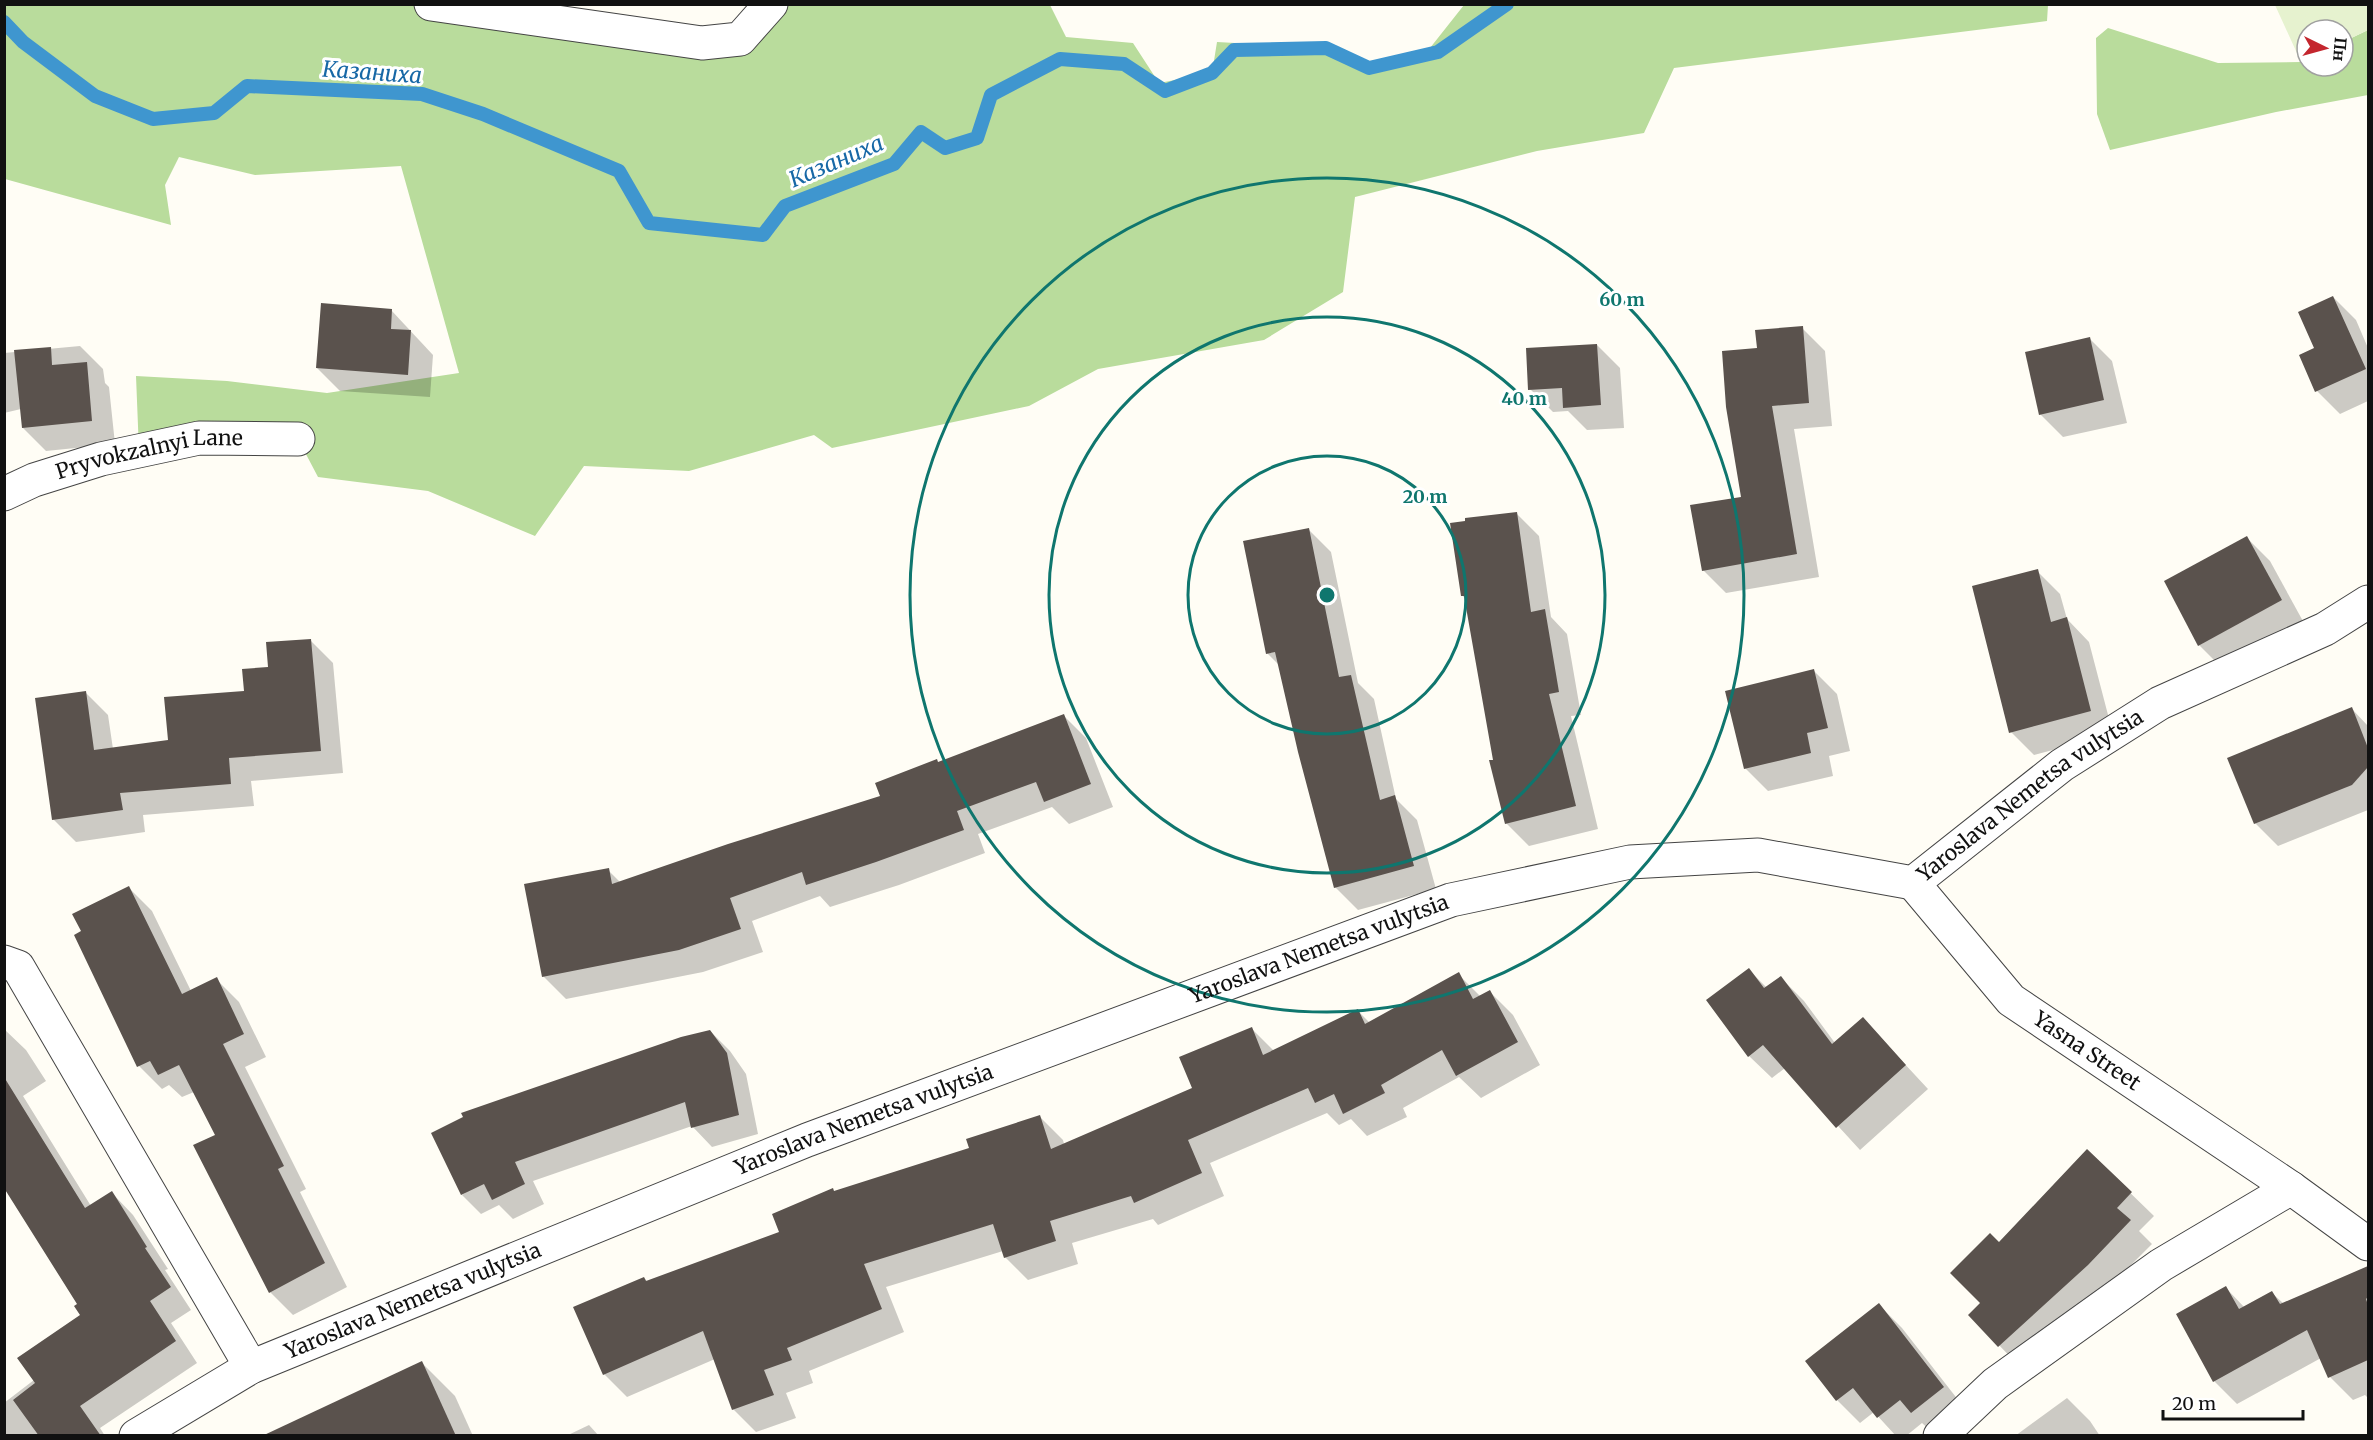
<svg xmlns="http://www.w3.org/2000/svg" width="2373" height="1440" font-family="Merriweather,serif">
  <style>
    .forest { fill: #b9dc9c }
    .pitch { fill: #e6f2cf }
    .shadow { fill: #0003 }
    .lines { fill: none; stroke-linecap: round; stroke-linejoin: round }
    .stream { stroke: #3f96cf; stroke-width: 14 }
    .building { fill: #5a524d }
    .minor-casing { stroke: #444; stroke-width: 35 }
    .minor { stroke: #fff; stroke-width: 33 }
    .ring { fill: none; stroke: #0f766e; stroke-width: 3 }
    .labels { text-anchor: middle; stroke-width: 6; stroke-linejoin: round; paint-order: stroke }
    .street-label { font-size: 21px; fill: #111; stroke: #fff }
    .water-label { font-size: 22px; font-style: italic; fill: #1768a6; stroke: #fff }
    .centre { fill: #0f766e; stroke: #fff; stroke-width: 3 }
    .ring-label { font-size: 18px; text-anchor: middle; font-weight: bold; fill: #0f766e; stroke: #fff; stroke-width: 6; stroke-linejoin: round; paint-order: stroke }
  </style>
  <rect width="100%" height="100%" fill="#fffdf5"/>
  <!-- forest -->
  <g class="forest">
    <path d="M 431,4 L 702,43 L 771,5 L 1050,5 L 1066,37 L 1133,43 L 1159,83 L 1212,73 L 1217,42 L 1344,49 L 1369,68 L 1430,48 L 1464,5 L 2048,5 L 2047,21 L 1674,68 L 1644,133 L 1537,151 L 1355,197 L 1343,292 L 1264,340 L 1098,369 L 1029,406 L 832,448 L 814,435 L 689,471 L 584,466 L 535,536 L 428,491 L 318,477 L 298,439 L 139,451 L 136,376 L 227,381 L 327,393 L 459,373 L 401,166 L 255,175 L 179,157 L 165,185 L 171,225 L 5,179 L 4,5 Z"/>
    <path d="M 2108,28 L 2218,63 L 2301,62 L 2307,59 L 2307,66 L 2343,66 L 2343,42 L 2368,30 L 2368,95 L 2276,112 L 2110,150 L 2097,114 L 2096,38 Z"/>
  </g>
  <!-- pitch -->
  <path class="pitch" d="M 2275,5 L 2368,5 L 2368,30 L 2343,42 L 2343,30 L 2307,30 L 2307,59 L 2301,62 Z"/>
  <!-- shadow -->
  <g class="shadow">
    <path d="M 2333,297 L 2356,320 L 2368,348 L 2368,401 L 2340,414 L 2317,391 L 2301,356 L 2316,349 Z"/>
    <path d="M 391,310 L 433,355 L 430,397 L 340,391 L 317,368 Z"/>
    <path d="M 1802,328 L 1825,351 L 1832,426 L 1794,429 L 1819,577 L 1726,593 L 1703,570 L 1742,498 L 1758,349 Z"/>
    <path d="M 2089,338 L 2112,361 L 2127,423 L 2063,437 L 2040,414 Z"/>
    <path d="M 1597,345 L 1620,368 L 1624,428 L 1587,430 L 1568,411 L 1553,412 L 1530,389 Z"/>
    <path d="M 80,346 L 103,369 L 105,383 L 109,387 L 115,444 L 46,451 L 23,428 L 21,409 L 4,413 L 4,353 Z"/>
    <path d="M 1516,513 L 1539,536 L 1551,617 L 1567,634 L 1581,715 L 1571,716 L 1598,829 L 1529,846 L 1506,823 L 1466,600 L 1463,596 Z"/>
    <path d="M 1308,529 L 1331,552 L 1358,683 L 1374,699 L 1396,799 L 1417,820 L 1436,889 L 1358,910 L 1335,887 L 1280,666 L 1267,653 Z"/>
    <path d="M 2247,538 L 2270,561 L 2304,623 L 2222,668 L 2199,645 Z"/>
    <path d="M 2037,571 L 2060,594 L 2067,619 L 2089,642 L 2113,734 L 2034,755 L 2011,732 Z"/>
    <path d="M 310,640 L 333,663 L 343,773 L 251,781 L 254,806 L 143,815 L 145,832 L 76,842 L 53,819 L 85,692 L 108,715 L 113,749 L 170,741 L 245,692 L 270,668 Z"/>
    <path d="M 1814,671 L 1837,694 L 1850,751 L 1829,756 L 1833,776 L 1768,791 L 1745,768 Z"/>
    <path d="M 2352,709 L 2368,726 L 2368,810 L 2278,846 L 2255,823 Z"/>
    <path d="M 1063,715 L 1086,738 L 1113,807 L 1069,824 L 1052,807 L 978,834 L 985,853 L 899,885 L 830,907 L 820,896 L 752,921 L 763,952 L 703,972 L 566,999 L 543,976 L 608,870 L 621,883 L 882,797 L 939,763 Z"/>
    <path d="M 129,888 L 152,911 L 191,991 L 216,979 L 239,1002 L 266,1057 L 245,1067 L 306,1189 L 300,1192 L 347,1287 L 293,1315 L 270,1292 L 217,1136 L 194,1092 L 182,1097 L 169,1085 L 162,1089 L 139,1066 L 83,932 Z"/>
    <path d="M 1749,970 L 1767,988 L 1781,978 L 1804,1001 L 1835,1043 L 1863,1019 L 1928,1089 L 1860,1150 L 1785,1068 L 1772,1078 L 1749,1056 Z"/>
    <path d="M 1458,974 L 1481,997 L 1490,992 L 1513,1015 L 1540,1065 L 1481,1098 L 1459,1077 L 1403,1108 L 1407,1117 L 1367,1136 L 1351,1119 L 1339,1125 L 1327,1113 L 1210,1163 L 1224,1196 L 1158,1225 L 1153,1219 L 1072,1243 L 1078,1264 L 1028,1280 L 1005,1257 L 1003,1251 L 886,1287 L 904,1332 L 809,1371 L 813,1383 L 786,1393 L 796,1418 L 756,1432 L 733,1409 L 715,1359 L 627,1397 L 604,1374 L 644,1278 L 648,1282 L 781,1233 L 835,1192 L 971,1149 L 1040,1117 L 1063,1140 L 1064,1144 L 1194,1089 L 1252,1029 L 1274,1051 L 1357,1010 L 1370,1023 Z"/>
    <path d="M 4,1029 L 26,1050 L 46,1081 L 23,1096 L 91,1206 L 112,1193 L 133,1215 L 168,1269 L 165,1270 L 191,1310 L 171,1323 L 197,1363 L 100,1428 L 105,1436 L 4,1436 L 4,1403 L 34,1380 L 82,1316 L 79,1305 L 4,1185 Z"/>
    <path d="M 710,1031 L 730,1051 L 746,1074 L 758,1134 L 712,1147 L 692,1126 L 533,1181 L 544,1204 L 513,1219 L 499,1205 L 481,1214 L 462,1195 Z"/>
    <path d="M 2087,1151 L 2154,1216 L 2139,1231 L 2152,1244 L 2052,1344 L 2022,1369 L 1970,1315 L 1982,1303 Z"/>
    <path d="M 2368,1268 L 2368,1398 L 2365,1395 L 2353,1400 L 2330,1377 L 2321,1358 L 2237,1404 L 2214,1381 L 2226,1288 L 2245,1308 L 2272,1293 L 2284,1304 Z"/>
    <path d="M 1879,1305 L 1902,1328 L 1966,1410 L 1935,1435 L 1922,1423 L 1906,1436 L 1896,1436 L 1874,1412 L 1860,1423 L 1837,1400 L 1807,1362 Z"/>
    <path d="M 422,1363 L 455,1396 L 473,1436 L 317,1436 Z"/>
    <path d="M 2067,1398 L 2090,1421 L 2100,1436 L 2015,1436 Z"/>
    <path d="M 589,1425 L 599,1436 L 566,1436 Z"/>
  </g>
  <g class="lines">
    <!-- stream -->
    <path class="stream" d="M 4,22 L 23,42 L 95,96 L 153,119 L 214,113 L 247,86 L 422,94 L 483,114 L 619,171 L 649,223 L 763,235 L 785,206 L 894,164 L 921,132 L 945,148 L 977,138 L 991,95 L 1060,59 L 1124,64 L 1165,91 L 1212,73 L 1234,50 L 1326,48 L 1369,68 L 1438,52 L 1507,4"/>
  </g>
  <!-- building -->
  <g class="building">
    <path d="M 2333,296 L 2366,369 L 2315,392 L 2299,355 L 2314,348 L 2298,312 Z"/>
    <path d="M 321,303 L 392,309 L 391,329 L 411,330 L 408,375 L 316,368 Z"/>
    <path d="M 1803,326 L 1809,403 L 1772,406 L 1797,554 L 1702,571 L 1690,505 L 1741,497 L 1726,407 L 1722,351 L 1757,348 L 1755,330 Z"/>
    <path d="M 2090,337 L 2104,400 L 2039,415 L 2025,352 Z"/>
    <path d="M 1597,344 L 1601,405 L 1563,408 L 1562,388 L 1528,390 L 1526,348 Z"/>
    <path d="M 51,347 L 52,365 L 87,362 L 92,421 L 22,428 L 14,350 Z"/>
    <path d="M 1517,512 L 1531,612 L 1545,609 L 1559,692 L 1549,694 L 1576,806 L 1505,824 L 1489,760 L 1493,760 L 1464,596 L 1461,596 L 1450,523 L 1465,521 L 1465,518 Z"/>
    <path d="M 1309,528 L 1339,677 L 1351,675 L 1380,800 L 1395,795 L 1414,866 L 1334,888 L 1298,752 L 1275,652 L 1266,654 L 1243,541 Z"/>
    <path d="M 2247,536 L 2282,600 L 2198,646 L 2164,581 Z"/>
    <path d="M 2038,569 L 2051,622 L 2067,617 L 2091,711 L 2009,733 L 1972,586 Z"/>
    <path d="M 311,639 L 321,751 L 229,758 L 231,784 L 120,793 L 123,810 L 52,820 L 35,698 L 86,691 L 94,750 L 168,740 L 164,697 L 244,691 L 242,669 L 268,667 L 266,642 Z"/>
    <path d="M 1814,669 L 1828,728 L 1807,733 L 1811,753 L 1744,769 L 1725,691 Z"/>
    <path d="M 2352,707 L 2368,748 L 2368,767 L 2352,785 L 2254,824 L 2227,758 Z"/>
    <path d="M 1064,714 L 1091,784 L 1044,802 L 1036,782 L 957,811 L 964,830 L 876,862 L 806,885 L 802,872 L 730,898 L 741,929 L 679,950 L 542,977 L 524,884 L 609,868 L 612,884 L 728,844 L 880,796 L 875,783 L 937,759 L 938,762 Z"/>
    <path d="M 129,886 L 182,994 L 217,977 L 244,1034 L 223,1044 L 284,1166 L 278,1169 L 325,1263 L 269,1293 L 193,1145 L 215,1135 L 179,1065 L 158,1075 L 150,1061 L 137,1067 L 74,935 L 81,931 L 72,914 Z"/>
    <path d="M 1749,968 L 1764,988 L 1781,976 L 1832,1044 L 1863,1017 L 1906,1065 L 1836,1128 L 1763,1045 L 1748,1057 L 1706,1000 Z"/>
    <path d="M 1459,972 L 1473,999 L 1490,990 L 1518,1042 L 1456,1076 L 1442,1050 L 1381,1085 L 1385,1093 L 1343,1114 L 1334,1094 L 1315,1103 L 1308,1088 L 1188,1140 L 1202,1173 L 1134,1203 L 1131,1196 L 1050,1221 L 1056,1241 L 1004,1258 L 993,1224 L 864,1264 L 882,1309 L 787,1348 L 792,1360 L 764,1370 L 774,1395 L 732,1410 L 703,1331 L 603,1375 L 573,1307 L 644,1277 L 646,1281 L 779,1232 L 772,1214 L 833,1188 L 834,1191 L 969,1148 L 966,1139 L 1040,1115 L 1051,1149 L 1192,1088 L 1179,1057 L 1252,1027 L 1263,1055 L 1358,1009 L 1365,1024 Z"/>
    <path d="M 710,1030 L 727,1053 L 739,1115 L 691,1128 L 685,1102 L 515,1162 L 525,1184 L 492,1200 L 484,1184 L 461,1195 L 431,1133 L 463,1117 L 461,1113 L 681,1037 Z"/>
    <path d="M 4,1077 L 85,1208 L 112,1191 L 147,1247 L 145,1248 L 171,1287 L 150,1301 L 176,1341 L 80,1406 L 101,1436 L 39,1436 L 13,1400 L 35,1383 L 17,1358 L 80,1315 L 74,1306 L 77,1304 L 4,1188 Z"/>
    <path d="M 2087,1149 L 2132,1192 L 2117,1208 L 2131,1220 L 2088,1265 L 1998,1347 L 1968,1315 L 1980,1303 L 1950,1273 L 1990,1233 L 1999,1242 Z"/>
    <path d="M 2368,1266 L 2368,1297 L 2366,1299 L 2368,1305 L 2368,1360 L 2328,1378 L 2307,1330 L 2213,1382 L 2176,1314 L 2226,1286 L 2239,1309 L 2272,1291 L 2280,1304 Z"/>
    <path d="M 1879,1303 L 1944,1387 L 1911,1413 L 1900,1400 L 1877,1418 L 1853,1388 L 1836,1401 L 1805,1361 Z"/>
    <path d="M 422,1361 L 456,1436 L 262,1436 Z"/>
  </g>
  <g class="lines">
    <!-- minor casing -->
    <g class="minor-casing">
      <g id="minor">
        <path d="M 431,4 L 702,43 L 740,39 L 771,4"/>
        <path id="s1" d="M 4,494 L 34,480 L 101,459 L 199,438 L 298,439"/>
        <path id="s2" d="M 1913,883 L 2011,1000 L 2291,1188 L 2368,1244"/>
        <path d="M 4,962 L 18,967 L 251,1367"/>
        <path id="s3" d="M 136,1436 L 251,1367 L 807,1140 L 1451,900 L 1630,862 L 1758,855 L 1913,883 L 2062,765 L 2160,703 L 2325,629 L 2368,602"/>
        <path d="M 1940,1436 L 1995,1384 L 2161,1265 L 2291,1188"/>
      </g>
    </g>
    <!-- minor -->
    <use href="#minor" class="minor"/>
  </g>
  <!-- distance rings -->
  <g class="ring">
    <circle cx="1327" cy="595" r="139"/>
    <circle cx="1327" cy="595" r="278"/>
    <circle cx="1327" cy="595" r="417"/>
  </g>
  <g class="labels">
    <!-- street labels -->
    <g class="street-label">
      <text dy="7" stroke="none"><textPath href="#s1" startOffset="152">Pryvokzalnyi Lane</textPath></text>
      <text dy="7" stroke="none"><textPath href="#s3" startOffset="2037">Yaroslava Nemetsa vulytsia</textPath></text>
      <text dy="7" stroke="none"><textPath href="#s3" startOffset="1281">Yaroslava Nemetsa vulytsia</textPath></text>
      <text dy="7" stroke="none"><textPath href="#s2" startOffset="244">Yasna Street</textPath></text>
      <text dy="7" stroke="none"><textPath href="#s3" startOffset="795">Yaroslava Nemetsa vulytsia</textPath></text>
      <text dy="7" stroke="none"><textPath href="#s3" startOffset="309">Yaroslava Nemetsa vulytsia</textPath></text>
    </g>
    <!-- water labels -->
    <g class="water-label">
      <text transform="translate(372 72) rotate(4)" y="8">Казаниха</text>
      <text transform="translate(836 161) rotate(-23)" y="8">Казаниха</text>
    </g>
  </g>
  <circle cx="1327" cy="595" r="9" class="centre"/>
  <g class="ring-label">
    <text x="1622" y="306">60 m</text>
    <text x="1524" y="405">40 m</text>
    <text x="1425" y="503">20 m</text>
  </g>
  <!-- border -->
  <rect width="2373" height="1440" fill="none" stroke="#111111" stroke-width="12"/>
  <!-- north arrow -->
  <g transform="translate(2325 48) rotate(95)"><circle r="28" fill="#ffffff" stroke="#a0a0a0" stroke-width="1.5"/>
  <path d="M0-4.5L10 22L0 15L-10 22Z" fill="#c4262e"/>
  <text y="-9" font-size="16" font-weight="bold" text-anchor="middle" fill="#111111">Пн</text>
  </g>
  <!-- scale -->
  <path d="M2163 1410v9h140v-9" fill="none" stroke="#111111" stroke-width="3"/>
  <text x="2172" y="1410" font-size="18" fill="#111111" stroke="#ffffff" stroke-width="4.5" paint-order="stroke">20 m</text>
</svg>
